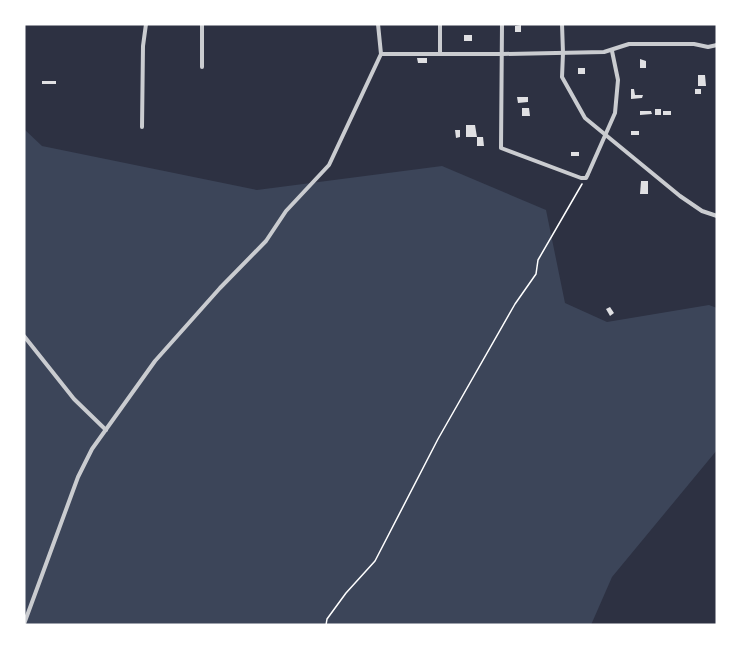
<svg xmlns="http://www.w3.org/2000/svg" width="741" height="649" font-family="'Golos Text',sans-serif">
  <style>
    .green { fill: #3c4559 }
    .building { fill: #e0e0e3 }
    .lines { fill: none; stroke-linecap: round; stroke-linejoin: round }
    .path { stroke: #fff; stroke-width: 1.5 }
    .minor { stroke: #caccd0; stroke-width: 4 }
  </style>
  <rect width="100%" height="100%" fill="#2d3142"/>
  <!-- green -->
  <path class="green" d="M 24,129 L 42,146 L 257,190 L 442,166 L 546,210 L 565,303 L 607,322 L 709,305 L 717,308 L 717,450 L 612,577 L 591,625 L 24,625 Z"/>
  <!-- building -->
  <g class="building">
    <path d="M 521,25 L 521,32 L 515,32 L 515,26 Z"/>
    <rect x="464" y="35" width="8" height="6"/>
    <path d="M 417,58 L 427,58 L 427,63 L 418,63 Z"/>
    <path d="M 640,59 L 646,61 L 646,68 L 640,68 Z"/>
    <rect x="578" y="68" width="7" height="6"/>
    <path d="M 698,75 L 705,75 L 706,86 L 698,86 Z"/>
    <rect x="42" y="81" width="14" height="3"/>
    <path d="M 631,89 L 634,89 L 635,95 L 643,95 L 642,98 L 631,99 Z"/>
    <rect x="695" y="89" width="6" height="5"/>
    <path d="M 517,97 L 528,97 L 528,102 L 518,103 Z"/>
    <path d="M 522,108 L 529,108 L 530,116 L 522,116 Z"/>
    <rect x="655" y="109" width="6" height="6"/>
    <path d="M 640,111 L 651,111 L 652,114 L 640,115 Z"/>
    <rect x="663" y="111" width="8" height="4"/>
    <path d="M 466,125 L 475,125 L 477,137 L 466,137 Z"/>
    <path d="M 455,130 L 460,130 L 460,137 L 456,138 Z"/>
    <rect x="631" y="131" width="8" height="4"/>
    <path d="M 477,137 L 483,137 L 484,146 L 477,146 Z"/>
    <rect x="571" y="152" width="8" height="4"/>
    <path d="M 641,181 L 648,181 L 648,194 L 640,194 Z"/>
    <path d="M 610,307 L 614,313 L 610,316 L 606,309 Z"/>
  </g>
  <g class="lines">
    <!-- path -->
    <path class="path" d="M 326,625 L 327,619 L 346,593 L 375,561 L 438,439 L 515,304 L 536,274 L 538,260 L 582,184"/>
    <!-- minor -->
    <g class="minor">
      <path d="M 202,24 L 202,67"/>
      <path d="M 440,24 L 440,53"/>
      <path d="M 502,24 L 501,148 L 581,178 L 586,178 L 588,174 L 615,113 L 618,80 L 612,51"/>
      <path d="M 562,24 L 563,53 L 562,77 L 585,118 L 680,196 L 702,211 L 717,216"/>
      <path d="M 381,54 L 502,54 L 604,52 L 629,44 L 694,44 L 708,47 L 717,45"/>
      <path d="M 142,127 L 143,46 L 146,24"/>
      <path d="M 24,336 L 74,399 L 106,430"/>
      <path d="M 24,624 L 78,477 L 92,449 L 155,361 L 220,288 L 266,241 L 286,211 L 329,165 L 381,54 L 378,24"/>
    </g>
  </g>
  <!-- border -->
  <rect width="741" height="649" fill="none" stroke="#ffffff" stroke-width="51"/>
</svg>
